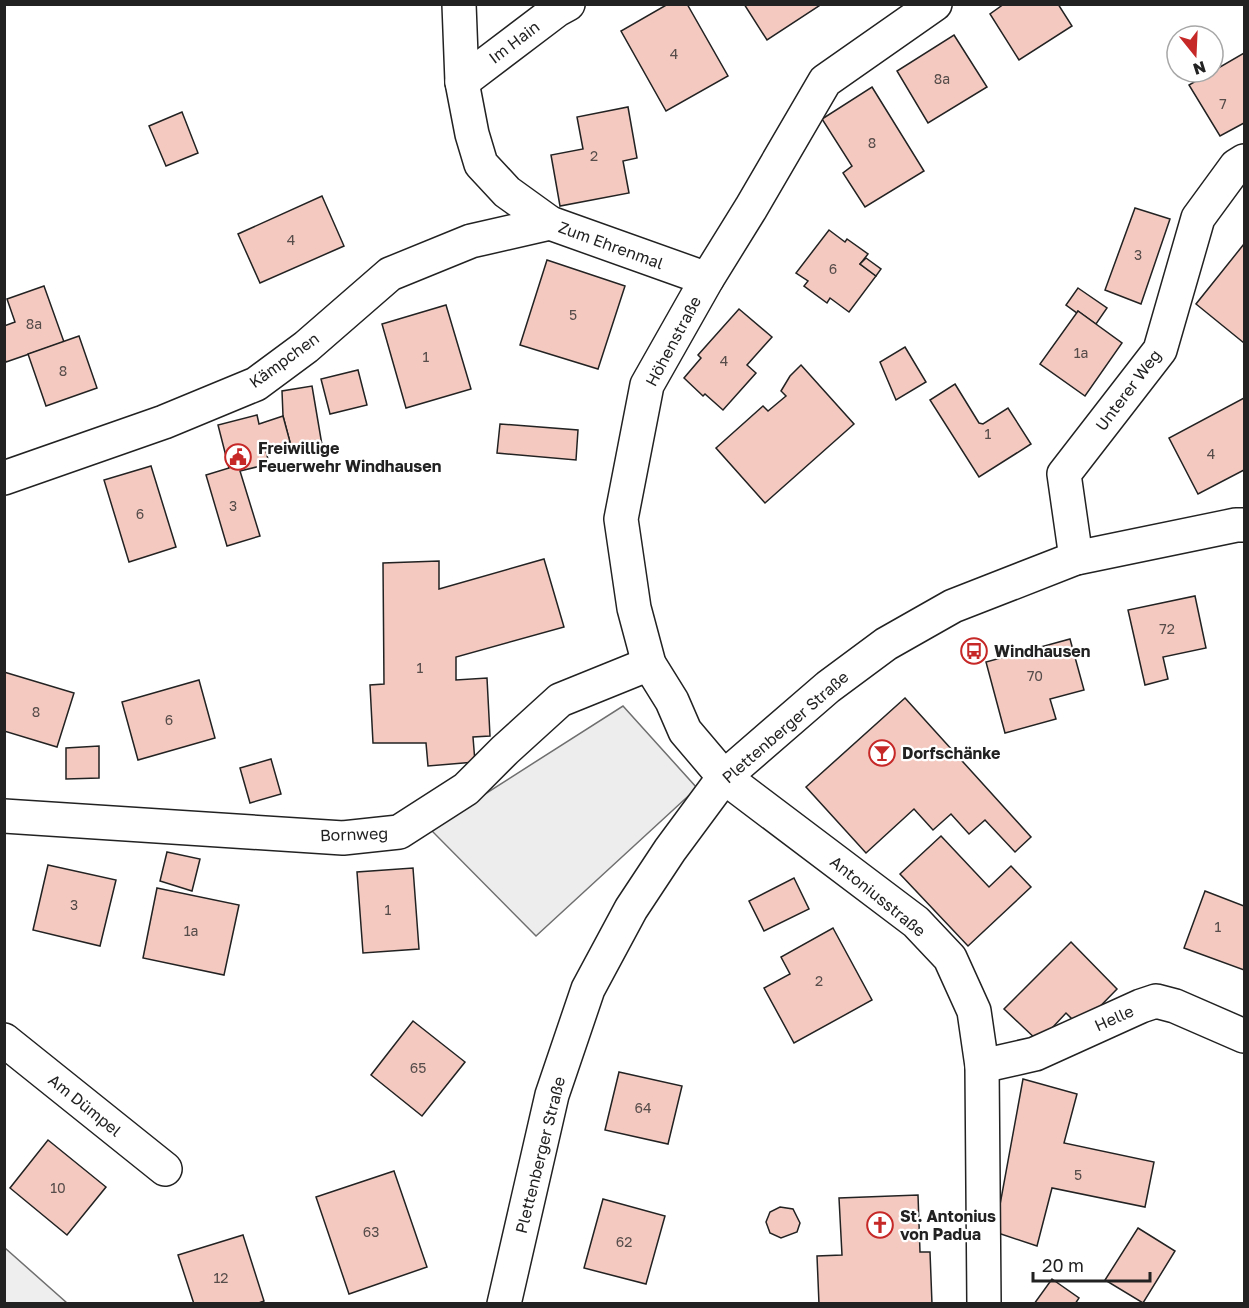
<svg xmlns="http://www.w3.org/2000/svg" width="1249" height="1308" font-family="'Golos Text',sans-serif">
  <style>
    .green { fill: #eee; stroke: #6f6f6f; stroke-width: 1.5 }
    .parking { fill: #ededed; stroke: #6f6f6f; stroke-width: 1.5 }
    .building { fill: #f3c9c0; stroke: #222; stroke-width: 1.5 }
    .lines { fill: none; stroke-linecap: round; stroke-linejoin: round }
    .minor-casing { stroke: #222; stroke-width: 36 }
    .secondary-casing { stroke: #222; stroke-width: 36 }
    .minor { stroke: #fff; stroke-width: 33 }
    .secondary { stroke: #fff; stroke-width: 33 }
    .labels { text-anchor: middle; stroke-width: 4.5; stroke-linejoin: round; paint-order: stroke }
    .number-label { font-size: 14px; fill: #564c4a }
    .street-label { font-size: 16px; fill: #222; stroke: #fff }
    .poi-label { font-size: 16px; font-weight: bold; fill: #222; stroke: #fff; text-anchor: start }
  </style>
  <rect width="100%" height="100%" fill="#fff"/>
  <!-- green -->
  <path class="green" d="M 5,1248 L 67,1303 L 5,1303 Z"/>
  <!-- parking -->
  <path class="parking" d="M 623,706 L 697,788 L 536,936 L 430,829 Z"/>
  <!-- building -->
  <g class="building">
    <path d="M 668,4 L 687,4 L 728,76 L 666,111 L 621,31 Z"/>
    <path d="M 744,4 L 817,4 L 819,6 L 767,40 Z"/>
    <path d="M 1004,4 L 1058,4 L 1072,26 L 1019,60 L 990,14 Z"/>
    <path d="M 954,35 L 987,87 L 928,123 L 897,71 Z"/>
    <path d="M 1244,53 L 1244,123 L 1220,136 L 1189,85 Z"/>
    <path d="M 872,87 L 924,171 L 865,207 L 843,173 L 852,166 L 822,119 Z"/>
    <path d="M 628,107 L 637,158 L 623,161 L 629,193 L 560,206 L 551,155 L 583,149 L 577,117 Z"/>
    <path d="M 182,112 L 198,153 L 166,166 L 149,126 Z"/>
    <path d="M 322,196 L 344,246 L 260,283 L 238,234 Z"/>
    <path d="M 1135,208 L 1170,219 L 1141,304 L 1105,290 Z"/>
    <path d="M 829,230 L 845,242 L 847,239 L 868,254 L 860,264 L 876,276 L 849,312 L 830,298 L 827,303 L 804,286 L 808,281 L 796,273 Z"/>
    <path d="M 1244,244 L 1244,343 L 1196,304 Z"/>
    <path d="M 866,258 L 881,269 L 876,276 L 860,264 Z"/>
    <path d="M 547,260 L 625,286 L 598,369 L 520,345 Z"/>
    <path d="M 44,286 L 64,342 L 6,362 L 4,357 L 4,326 L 15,322 L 7,299 Z"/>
    <path d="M 1078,288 L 1107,308 L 1096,324 L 1078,311 L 1077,313 L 1066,305 Z"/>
    <path d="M 446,305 L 471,389 L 406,408 L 382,324 Z"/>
    <path d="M 739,309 L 772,337 L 747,365 L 756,373 L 723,410 L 705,394 L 703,396 L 684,378 L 701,358 L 698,355 Z"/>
    <path d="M 1078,311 L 1122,343 L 1085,396 L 1040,364 Z"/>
    <path d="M 79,336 L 97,388 L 46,406 L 28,354 Z"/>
    <path d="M 905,347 L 926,382 L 896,400 L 880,362 Z"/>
    <path d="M 801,365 L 854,424 L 765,503 L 716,448 L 763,406 L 768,411 L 786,396 L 781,391 L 790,376 Z"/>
    <path d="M 358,370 L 367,405 L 330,414 L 321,379 Z"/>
    <path d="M 955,384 L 979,423 L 983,424 L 1008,408 L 1031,444 L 979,477 L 930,400 Z"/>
    <path d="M 312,386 L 322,445 L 292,450 L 283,416 L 282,391 Z"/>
    <path d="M 1244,398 L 1244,470 L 1198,494 L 1169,438 Z"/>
    <path d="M 257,415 L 259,424 L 283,416 L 290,442 L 266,451 L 269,464 L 240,471 L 260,536 L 227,546 L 206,475 L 229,468 L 218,425 Z"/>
    <path d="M 500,424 L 578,430 L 576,460 L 497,453 Z"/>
    <path d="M 151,466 L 176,547 L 129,562 L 104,480 Z"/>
    <path d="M 544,559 L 564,627 L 456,657 L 456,680 L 487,678 L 490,736 L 473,737 L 475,762 L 428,766 L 426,743 L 373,743 L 370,685 L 384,684 L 383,563 L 439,561 L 439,589 Z"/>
    <path d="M 1195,596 L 1206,648 L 1163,657 L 1168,679 L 1145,685 L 1128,610 Z"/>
    <path d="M 1070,639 L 1084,690 L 1050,699 L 1056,719 L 1005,733 L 986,662 Z"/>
    <path d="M 4,672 L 74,693 L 57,747 L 4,731 Z"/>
    <path d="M 199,680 L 215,738 L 138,760 L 122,702 Z"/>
    <path d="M 905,698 L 1031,837 L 1015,852 L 985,820 L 969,834 L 951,814 L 933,830 L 914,809 L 866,853 L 806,787 Z"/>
    <path d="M 99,746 L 99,778 L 66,779 L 66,748 Z"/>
    <path d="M 271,759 L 281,794 L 250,803 L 240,768 Z"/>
    <path d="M 941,836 L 989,887 L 1011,866 L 1031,887 L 968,946 L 900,874 Z"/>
    <path d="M 167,852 L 200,859 L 192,891 L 160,881 Z"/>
    <path d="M 48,865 L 116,880 L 100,946 L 33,930 Z"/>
    <path d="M 413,868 L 419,949 L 363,953 L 357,872 Z"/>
    <path d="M 794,878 L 809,909 L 764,931 L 749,901 Z"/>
    <path d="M 157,888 L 239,905 L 224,975 L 143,958 Z"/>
    <path d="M 1205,891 L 1244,906 L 1244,970 L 1184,948 Z"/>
    <path d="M 833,928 L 872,1000 L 794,1043 L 764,988 L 790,974 L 781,957 Z"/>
    <path d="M 1071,942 L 1117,989 L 1080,1027 L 1066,1013 L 1039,1042 L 1004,1009 Z"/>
    <path d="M 413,1021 L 465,1062 L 422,1116 L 371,1075 Z"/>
    <path d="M 619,1072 L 682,1086 L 668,1144 L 605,1130 Z"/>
    <path d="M 1023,1079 L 1077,1094 L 1064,1143 L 1154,1162 L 1145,1207 L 1052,1188 L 1037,1246 L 995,1232 Z"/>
    <path d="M 48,1140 L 106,1187 L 67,1235 L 10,1188 Z"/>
    <path d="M 394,1171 L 427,1267 L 349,1294 L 316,1197 Z"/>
    <path d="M 918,1195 L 920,1252 L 930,1252 L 932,1304 L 819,1304 L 817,1256 L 842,1255 L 839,1198 Z"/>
    <path d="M 603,1199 L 665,1216 L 646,1284 L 584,1268 Z"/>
    <path d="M 780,1207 L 793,1209 L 800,1223 L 797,1232 L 781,1238 L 770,1233 L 766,1222 L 770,1212 Z"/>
    <path d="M 1138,1228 L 1175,1251 L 1143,1303 L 1105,1280 Z"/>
    <path d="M 243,1235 L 264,1301 L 256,1304 L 194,1304 L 178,1255 Z"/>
    <path d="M 1052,1279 L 1079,1298 L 1075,1304 L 1034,1304 Z"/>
  </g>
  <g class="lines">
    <!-- minor casing -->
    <g class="minor-casing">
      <g id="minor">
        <path d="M 459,4 L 462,82 L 472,134 L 481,164 L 507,192 L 550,223 L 707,279"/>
        <path d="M 935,4 L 825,81 L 751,208 L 707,279 L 647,385 L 621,519 L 634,608 L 649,664 L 672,701 L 685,731 L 724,777 L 916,922 L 950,958 L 974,1011 L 982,1066 L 984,1304"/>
        <path d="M 462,82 L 557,10 L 568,4"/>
        <path d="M 4,478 L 164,422 L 256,384 L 306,347 L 390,274 L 471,241 L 550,223"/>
        <path d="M 1076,558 L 1064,474 L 1160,350 L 1198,218 L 1236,166 L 1244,161"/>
        <path d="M 4,816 L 343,838 L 399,832 L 466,789 L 505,750 L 560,700 L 649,664"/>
        <path d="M 4,1040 L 165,1169"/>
        <path d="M 982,1066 L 1035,1054 L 1141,1006 L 1156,1001 L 1175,1006 L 1244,1036"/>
      </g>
    </g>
    <!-- secondary casing -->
    <g class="secondary-casing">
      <path id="secondary" d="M 504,1304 L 552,1095 L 588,989 L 631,909 L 670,850 L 724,777 L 828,687 L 886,644 L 953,606 L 1076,558 L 1236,525 L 1244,525"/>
    </g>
    <!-- minor -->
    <use href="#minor" class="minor"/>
    <!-- secondary -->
    <use href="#secondary" class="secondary"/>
  </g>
  <!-- icons -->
  <defs>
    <g id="civic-ring" transform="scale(1.35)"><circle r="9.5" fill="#fff" stroke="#c62828" stroke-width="1.5"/><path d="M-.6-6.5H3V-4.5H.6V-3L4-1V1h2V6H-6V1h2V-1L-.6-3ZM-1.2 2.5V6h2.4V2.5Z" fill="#c62828"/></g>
    <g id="bus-ring" transform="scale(1.35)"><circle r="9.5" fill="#fff" stroke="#c62828" stroke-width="1.5"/><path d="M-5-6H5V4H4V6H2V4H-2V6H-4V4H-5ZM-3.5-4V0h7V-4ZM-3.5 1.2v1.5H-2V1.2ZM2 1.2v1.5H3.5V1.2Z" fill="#c62828"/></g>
    <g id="bar-ring" transform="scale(1.35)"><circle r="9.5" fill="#fff" stroke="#c62828" stroke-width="1.5"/><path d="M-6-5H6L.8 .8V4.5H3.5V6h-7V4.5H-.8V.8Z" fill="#c62828"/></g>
    <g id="church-ring" transform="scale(1.35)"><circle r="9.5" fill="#fff" stroke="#c62828" stroke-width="1.5"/><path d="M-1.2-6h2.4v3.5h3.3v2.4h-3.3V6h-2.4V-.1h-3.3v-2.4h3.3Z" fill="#c62828"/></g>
  </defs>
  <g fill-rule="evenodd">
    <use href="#civic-ring" x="238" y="457"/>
    <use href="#bus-ring" x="974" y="651"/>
    <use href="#bar-ring" x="882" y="753"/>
    <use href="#church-ring" x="880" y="1225"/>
  </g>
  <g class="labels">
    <!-- number labels -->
    <g class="number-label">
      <text x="674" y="59">4</text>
      <text x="942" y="84">8a</text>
      <text x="1223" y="109">7</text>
      <text x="872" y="148">8</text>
      <text x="594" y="161">2</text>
      <text x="291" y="245">4</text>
      <text x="1138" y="260">3</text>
      <text x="833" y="274">6</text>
      <text x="573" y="320">5</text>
      <text x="34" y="329">8a</text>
      <text x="1081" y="358">1a</text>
      <text x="426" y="362">1</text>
      <text x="724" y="366">4</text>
      <text x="63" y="376">8</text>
      <text x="988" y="439">1</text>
      <text x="1211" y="459">4</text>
      <text x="233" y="511">3</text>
      <text x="140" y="519">6</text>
      <text x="1167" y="634">72</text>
      <text x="420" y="673">1</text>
      <text x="1035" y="681">70</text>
      <text x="36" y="717">8</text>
      <text x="169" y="725">6</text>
      <text x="74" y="910">3</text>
      <text x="388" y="915">1</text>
      <text x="1218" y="932">1</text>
      <text x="191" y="936">1a</text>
      <text x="819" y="986">2</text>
      <text x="418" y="1073">65</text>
      <text x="643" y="1113">64</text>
      <text x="1078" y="1180">5</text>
      <text x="58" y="1193">10</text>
      <text x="371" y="1237">63</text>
      <text x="624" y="1247">62</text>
      <text x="221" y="1283">12</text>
    </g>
    <!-- street labels -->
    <g class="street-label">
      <text transform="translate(514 42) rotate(-37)" y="6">Im Hain</text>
      <text transform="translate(611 245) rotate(20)" y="6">Zum Ehrenmal</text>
      <text transform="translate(673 341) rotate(-62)" y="6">Höhenstraße</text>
      <text transform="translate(284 360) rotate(-36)" y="6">Kämpchen</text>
      <text transform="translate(1128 390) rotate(-53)" y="6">Unterer Weg</text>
      <text transform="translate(785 727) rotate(-41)" y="6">Plettenberger Straße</text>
      <text transform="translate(354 834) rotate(-2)" y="6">Bornweg</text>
      <text transform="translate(878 896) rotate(39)" y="6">Antoniusstraße</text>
      <text transform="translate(1114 1018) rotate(-24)" y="6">Helle</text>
      <text transform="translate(85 1105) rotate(39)" y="6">Am Dümpel</text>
      <text transform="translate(540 1155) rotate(-76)" y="6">Plettenberger Straße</text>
    </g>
    <!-- poi labels -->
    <g class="poi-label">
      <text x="258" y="454">Freiwillige<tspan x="258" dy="18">Feuerwehr Windhausen</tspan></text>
      <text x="994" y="657">Windhausen</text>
      <text x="902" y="759">Dorfschänke</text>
      <text x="900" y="1222">St. Antonius<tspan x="900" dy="18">von Padua</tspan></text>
    </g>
  </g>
  <!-- border -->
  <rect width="1249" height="1308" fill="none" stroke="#222222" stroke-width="12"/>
  <!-- north arrow -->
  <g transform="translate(1195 54) rotate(162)"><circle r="28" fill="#ffffff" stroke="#a7a7a7" stroke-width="1.5"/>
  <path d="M0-4.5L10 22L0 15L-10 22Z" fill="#c62828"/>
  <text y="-9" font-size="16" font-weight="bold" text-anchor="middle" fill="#222222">N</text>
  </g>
  <!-- scale -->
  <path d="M1033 1272v9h117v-9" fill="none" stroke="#222222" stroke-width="3"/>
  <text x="1042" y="1272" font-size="18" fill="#222222" stroke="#ffffff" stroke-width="4.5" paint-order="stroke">20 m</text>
</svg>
